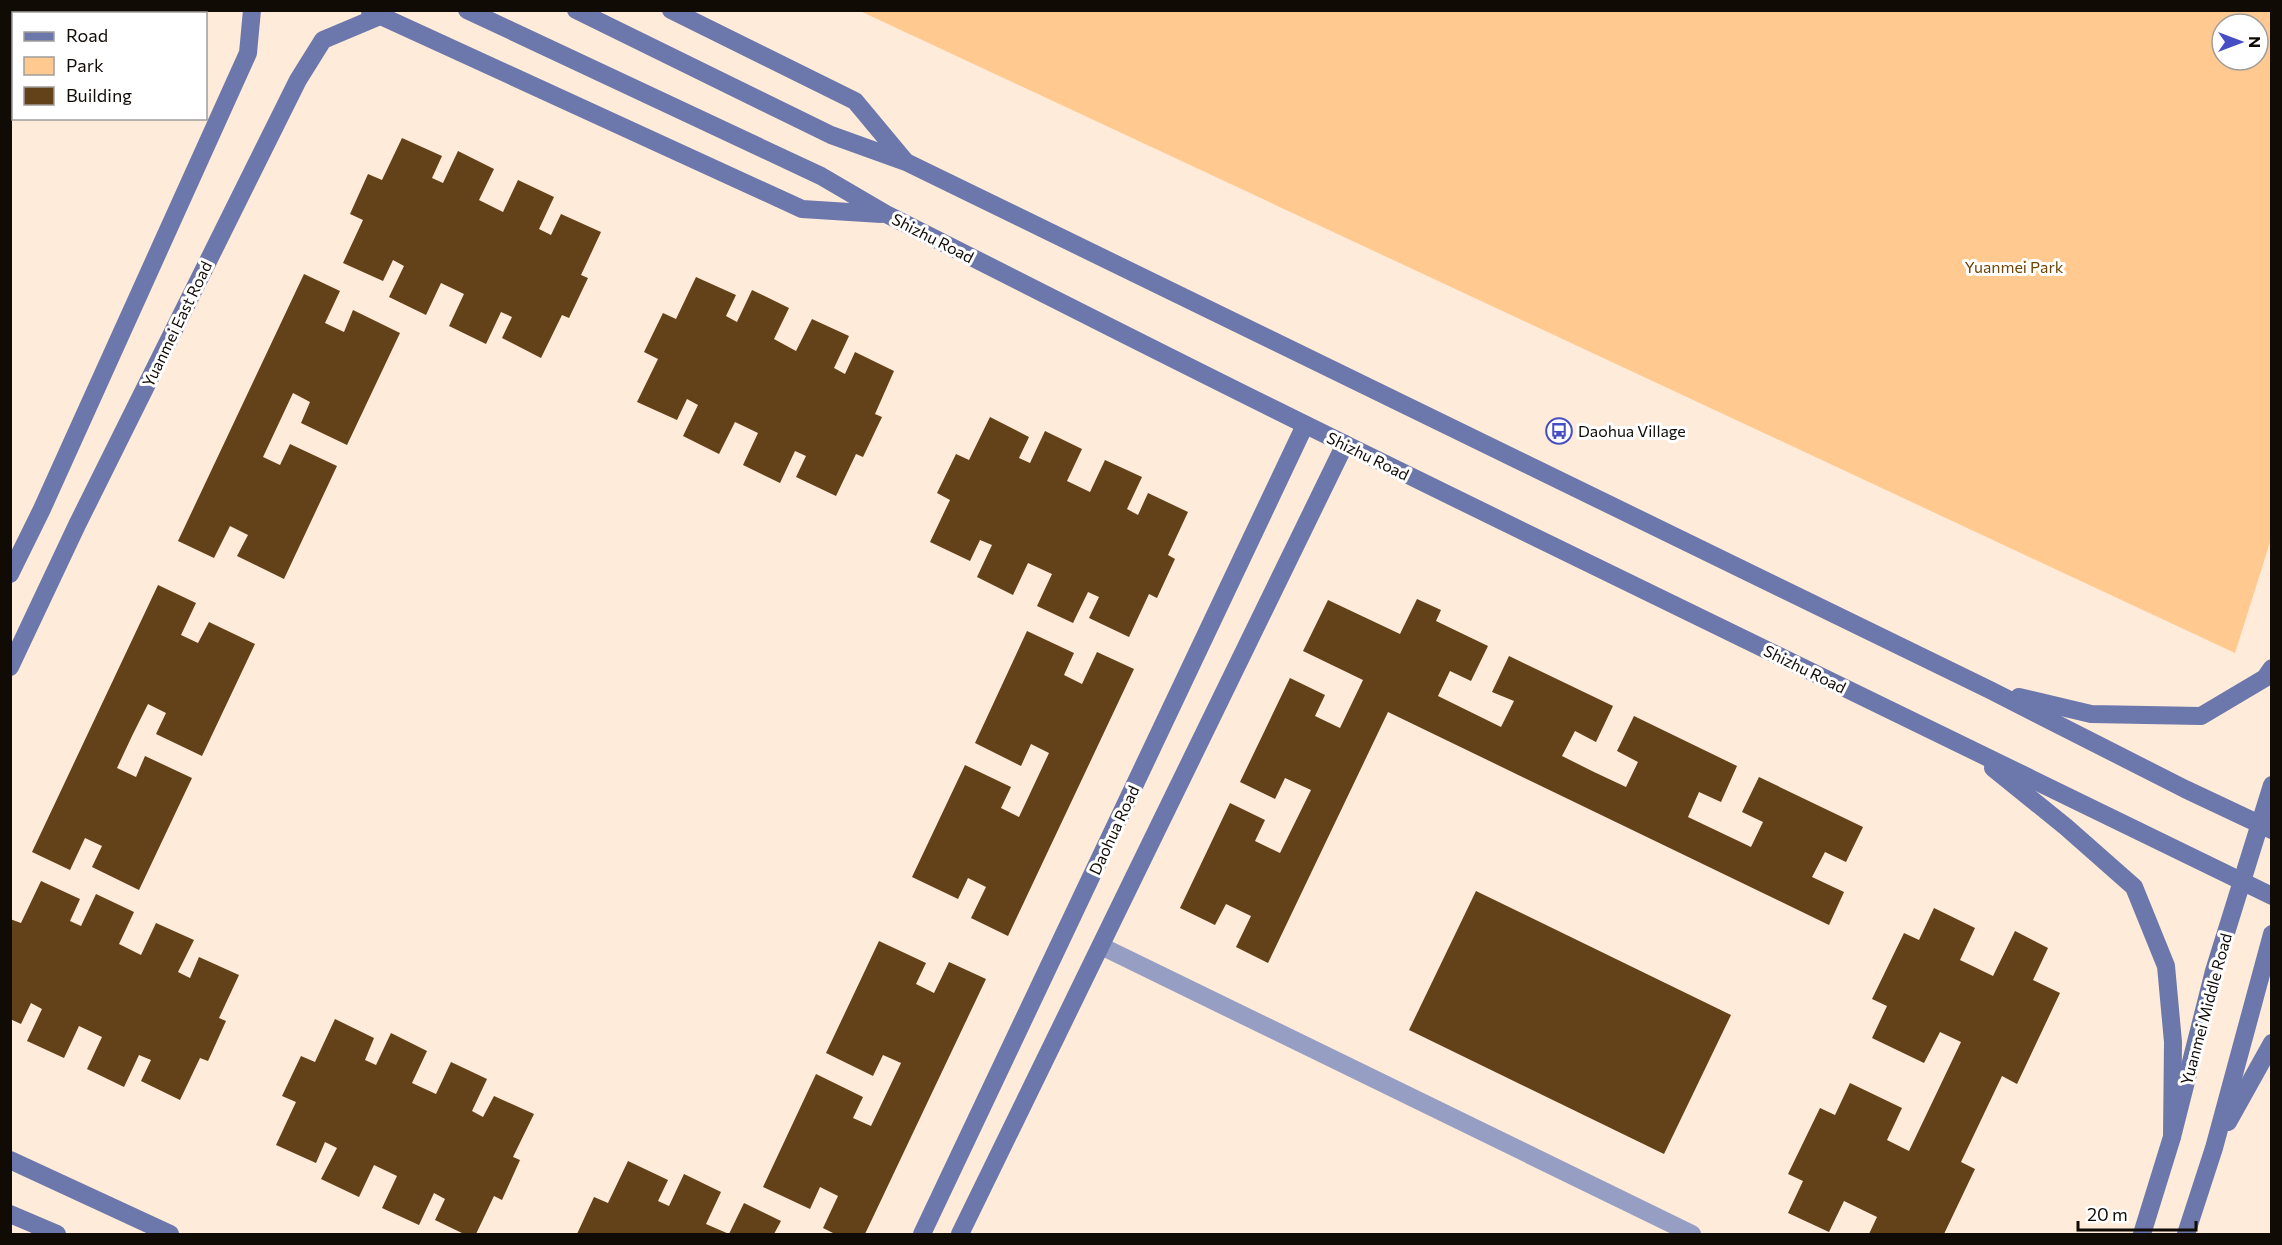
<svg xmlns="http://www.w3.org/2000/svg" width="2282" height="1245" font-family="Commissioner,sans-serif">
  <style>
    .green { fill: #ffc990; fill-rule: evenodd }
    .building { fill: #634119 }
    .lines { fill: none; stroke-linecap: round; stroke-linejoin: round }
    .lane { stroke: #969ec3; stroke-width: 18 }
    .secondary { stroke: #6c77ab; stroke-width: 18 }
    .labels { text-anchor: middle; stroke-width: 6; stroke-linejoin: round; paint-order: stroke }
    .street-label { font-size: 16px; fill: #110b06; stroke: #fff }
    .park-label { font-size: 16px; fill: #6f4407; stroke: #fff }
    .poi-label { font-size: 16px; fill: #110b06; stroke: #fff; text-anchor: start }
  </style>
  <rect width="100%" height="100%" fill="#feebd9"/>
  <!-- green -->
  <path class="green" d="M 860,11 L 2271,11 L 2271,539 L 2235,653 ZM 2222,24 L 2258,24 L 2258,60 L 2222,60 Z"/>
  <!-- building -->
  <g class="building">
    <path d="M 402,138 L 442,156 L 432,178 L 443,183 L 458,151 L 494,169 L 479,200 L 503,212 L 518,180 L 554,197 L 539,229 L 551,235 L 561,214 L 601,232 L 581,275 L 588,278 L 569,318 L 562,315 L 541,358 L 502,338 L 512,317 L 501,312 L 486,344 L 449,326 L 464,294 L 441,283 L 426,315 L 389,297 L 404,266 L 393,260 L 383,281 L 343,263 L 363,220 L 350,214 L 368,174 L 382,180 Z"/>
    <path d="M 304,274 L 340,291 L 325,323 L 344,332 L 353,310 L 400,333 L 347,445 L 301,423 L 310,402 L 293,393 L 263,457 L 280,465 L 290,444 L 337,466 L 284,579 L 237,556 L 248,535 L 230,526 L 214,558 L 178,541 Z"/>
    <path d="M 696,277 L 736,295 L 726,316 L 737,322 L 752,290 L 789,308 L 774,339 L 796,351 L 812,319 L 849,336 L 834,368 L 845,374 L 855,352 L 894,371 L 875,414 L 882,417 L 863,457 L 856,454 L 836,496 L 796,477 L 806,456 L 795,451 L 780,483 L 743,465 L 758,433 L 735,422 L 719,454 L 683,436 L 698,405 L 687,399 L 677,420 L 637,402 L 658,359 L 644,352 L 663,313 L 676,319 Z"/>
    <path d="M 990,417 L 1029,437 L 1019,458 L 1030,463 L 1045,431 L 1082,449 L 1067,481 L 1090,492 L 1105,460 L 1142,477 L 1127,509 L 1138,515 L 1148,493 L 1188,512 L 1168,555 L 1175,559 L 1157,598 L 1149,594 L 1129,637 L 1089,618 L 1099,597 L 1088,592 L 1073,623 L 1037,606 L 1052,574 L 1028,563 L 1013,595 L 977,577 L 992,545 L 980,540 L 970,561 L 930,542 L 950,500 L 937,493 L 956,454 L 969,460 Z"/>
    <path d="M 158,585 L 196,603 L 181,635 L 198,643 L 209,622 L 255,644 L 202,756 L 156,734 L 166,713 L 148,704 L 132,736 L 117,768 L 136,777 L 145,756 L 192,778 L 139,890 L 92,867 L 102,846 L 85,838 L 70,870 L 32,852 Z"/>
    <path d="M 1417,599 L 1441,610 L 1436,621 L 1488,646 L 1471,681 L 1450,671 L 1438,696 L 1501,727 L 1514,701 L 1492,692 L 1509,656 L 1613,706 L 1596,742 L 1575,731 L 1562,756 L 1594,772 L 1626,787 L 1638,762 L 1617,751 L 1634,716 L 1737,766 L 1721,802 L 1699,792 L 1688,817 L 1751,847 L 1763,822 L 1742,812 L 1759,777 L 1863,827 L 1846,862 L 1825,852 L 1812,877 L 1844,892 L 1829,925 L 1388,712 L 1268,963 L 1236,947 L 1251,916 L 1226,904 L 1215,925 L 1180,908 L 1230,803 L 1265,820 L 1255,841 L 1280,853 L 1311,790 L 1285,778 L 1275,799 L 1240,782 L 1290,678 L 1325,695 L 1315,716 L 1340,728 L 1363,680 L 1303,651 L 1328,600 L 1400,634 Z"/>
    <path d="M 1027,631 L 1074,653 L 1064,675 L 1082,684 L 1097,652 L 1134,669 L 1008,936 L 971,918 L 986,887 L 968,878 L 958,899 L 912,877 L 965,765 L 1011,787 L 1001,808 L 1019,817 L 1049,753 L 1031,744 L 1021,766 L 975,743 Z"/>
    <path d="M 41,881 L 80,899 L 70,921 L 81,926 L 96,894 L 134,912 L 119,944 L 141,955 L 156,923 L 194,940 L 178,972 L 190,978 L 199,957 L 239,975 L 219,1018 L 226,1021 L 208,1061 L 200,1058 L 180,1100 L 141,1081 L 151,1060 L 139,1055 L 124,1087 L 87,1069 L 102,1037 L 79,1026 L 64,1058 L 27,1041 L 42,1009 L 31,1003 L 21,1024 L 10,1019 L 10,919 L 21,923 Z"/>
    <path d="M 1476,891 L 1731,1015 L 1664,1154 L 1409,1030 Z"/>
    <path d="M 1934,908 L 1975,928 L 1960,960 L 1993,976 L 2015,931 L 2048,948 L 2033,980 L 2060,993 L 2017,1084 L 2002,1076 L 1961,1162 L 1975,1169 L 1944,1234 L 1869,1234 L 1877,1217 L 1844,1201 L 1829,1232 L 1788,1213 L 1803,1181 L 1788,1174 L 1820,1108 L 1835,1115 L 1850,1083 L 1902,1108 L 1887,1140 L 1909,1151 L 1961,1042 L 1940,1032 L 1924,1063 L 1872,1038 L 1887,1006 L 1872,999 L 1904,933 L 1919,940 Z"/>
    <path d="M 879,941 L 926,963 L 916,984 L 934,993 L 949,962 L 986,979 L 865,1234 L 835,1234 L 823,1228 L 838,1196 L 820,1187 L 810,1209 L 763,1187 L 816,1074 L 863,1097 L 853,1118 L 871,1126 L 901,1063 L 883,1055 L 873,1076 L 826,1053 Z"/>
    <path d="M 335,1019 L 374,1038 L 365,1060 L 376,1065 L 391,1033 L 427,1051 L 412,1083 L 436,1094 L 451,1062 L 487,1079 L 472,1111 L 483,1117 L 494,1096 L 534,1114 L 513,1157 L 520,1160 L 502,1200 L 494,1196 L 476,1234 L 464,1234 L 435,1220 L 445,1199 L 434,1193 L 419,1225 L 382,1208 L 397,1176 L 374,1165 L 359,1197 L 321,1179 L 337,1148 L 325,1142 L 316,1163 L 276,1145 L 296,1102 L 282,1096 L 301,1056 L 315,1062 Z"/>
    <path d="M 628,1161 L 668,1180 L 658,1201 L 669,1206 L 684,1174 L 721,1192 L 706,1224 L 729,1234 L 577,1234 L 594,1197 L 608,1203 Z"/>
    <path d="M 744,1203 L 781,1221 L 774,1234 L 729,1234 Z"/>
  </g>
  <g class="lines">
    <!-- lane -->
    <path class="lane" d="M 1101,946 L 1692,1234"/>
    <!-- secondary -->
    <g class="secondary">
      <path d="M 467,10 L 821,176 L 886,214 C 1041,292 1195,371 1351,447 C 1657,598 1965,744 2272,896"/>
      <path d="M 576,10 L 831,135 L 906,162 L 1990,690 L 2185,789 L 2272,830"/>
      <path d="M 671,10 L 855,101 L 905,161"/>
      <path d="M 370,11 L 802,209 L 881,214"/>
      <path d="M 10,574 L 42,509 L 248,53 L 252,10"/>
      <path d="M 10,667 L 77,525 L 298,80 L 323,40 L 380,16"/>
      <path d="M 2019,697 L 2091,714 L 2201,716 L 2265,678 L 2272,668"/>
      <path d="M 1993,768 L 2066,827 L 2134,887 L 2166,966 L 2173,1042 L 2172,1137"/>
      <path d="M 2228,1122 L 2272,1043"/>
      <path d="M 10,1160 L 170,1234"/>
      <path d="M 10,1214 L 57,1234"/>
      <path d="M 922,1234 L 1305,425"/>
      <path d="M 960,1234 L 1345,444"/>
      <path d="M 2142,1234 L 2172,1137 L 2214,971 L 2272,785"/>
      <path d="M 2186,1234 L 2214,1148 L 2272,934"/>
    </g>
  </g>
  <!-- icons -->
  <defs>
    <g id="bus-ring" transform="scale(1.35)"><circle r="9.5" fill="#fff" stroke="#474ec3" stroke-width="1.5"/><path d="M-5-6H5V4H4V6H2V4H-2V6H-4V4H-5ZM-3.5-4V0h7V-4ZM-3.5 1.2v1.5H-2V1.2ZM2 1.2v1.5H3.5V1.2Z" fill="#474ec3"/></g>
  </defs>
  <g fill-rule="evenodd">
    <use href="#bus-ring" x="1559" y="431"/>
  </g>
  <g class="labels">
    <!-- street labels -->
    <g class="street-label">
      <text transform="translate(933 238) rotate(27)" y="6">Shizhu Road</text>
      <text transform="translate(177 324) rotate(-64)" y="6">Yuanmei East Road</text>
      <text transform="translate(1368 456) rotate(26)" y="6">Shizhu Road</text>
      <text transform="translate(1805 669) rotate(26)" y="6">Shizhu Road</text>
      <text transform="translate(1114 830) rotate(-65)" y="6">Daohua Road</text>
      <text transform="translate(2206 1009) rotate(-75)" y="6">Yuanmei Middle Road</text>
    </g>
    <!-- park labels -->
    <g class="park-label">
      <text x="2014" y="273">Yuanmei Park</text>
    </g>
    <!-- poi labels -->
    <g class="poi-label">
      <text x="1578" y="437">Daohua Village</text>
    </g>
  </g>
  <!-- border -->
  <rect width="2282" height="1245" fill="none" stroke="#110b06" stroke-width="24"/>
  <!-- legend -->
  <rect x="12" y="12" width="195" height="108" fill="#ffffff" stroke="#a09d9b" stroke-width="1.5"/>
  <rect x="24" y="32" width="30" height="9" fill="#6c77ab" stroke="#a09d9b" stroke-width="1.5"/>
  <text x="66" y="42" font-size="18" fill="#110b06">Road</text>
  <rect x="24" y="57" width="30" height="18" fill="#ffc990" stroke="#a09d9b" stroke-width="1.5"/>
  <text x="66" y="72" font-size="18" fill="#110b06">Park</text>
  <rect x="24" y="87" width="30" height="18" fill="#634119" stroke="#a09d9b" stroke-width="1.5"/>
  <text x="66" y="102" font-size="18" fill="#110b06">Building</text>
  <!-- north arrow -->
  <g transform="translate(2240 42) rotate(90)"><circle r="28" fill="#ffffff" stroke="#a09d9b" stroke-width="1.5"/>
  <path d="M0-4.5L10 22L0 15L-10 22Z" fill="#474ec3"/>
  <text y="-9" font-size="16" font-weight="bold" text-anchor="middle" fill="#110b06">N</text>
  </g>
  <!-- scale -->
  <path d="M2078 1221v9h118v-9" fill="none" stroke="#110b06" stroke-width="3"/>
  <text x="2087" y="1221" font-size="18" fill="#110b06" stroke="#ffffff" stroke-width="4.5" paint-order="stroke">20 m</text>
</svg>
